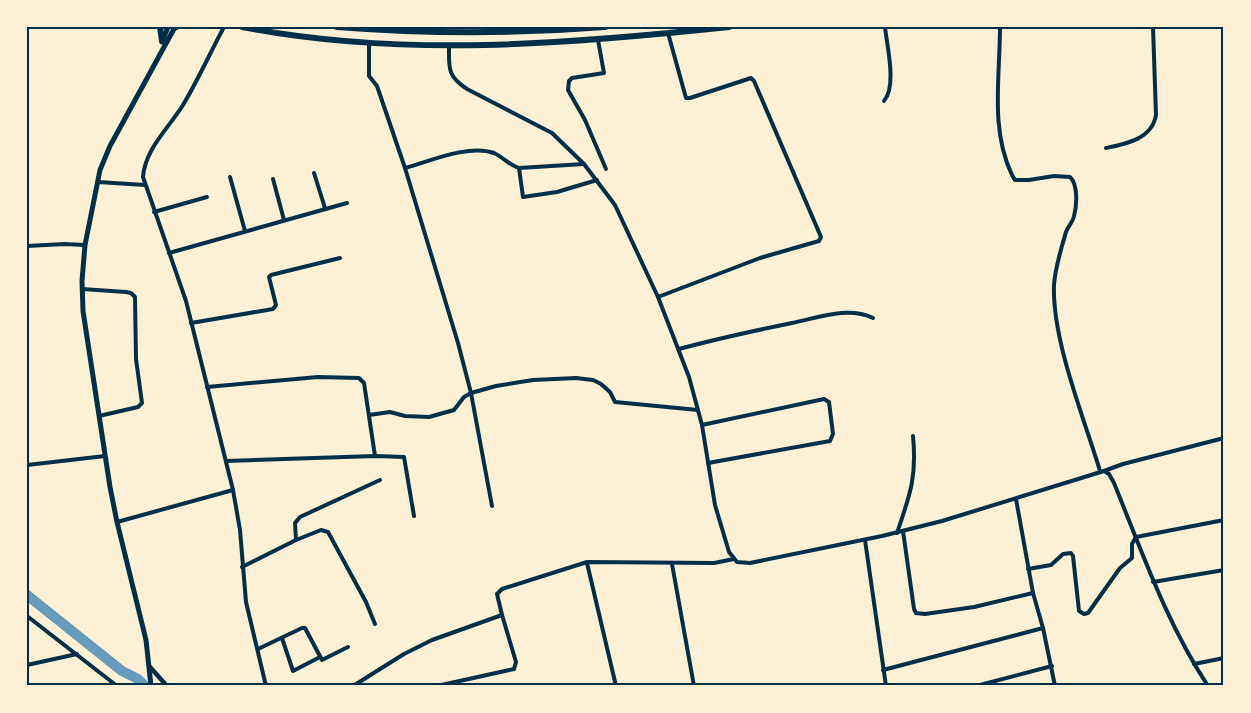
<svg xmlns="http://www.w3.org/2000/svg" width="1251" height="713" font-family="Montserrat,sans-serif">
  <style>
    .lines { fill: none; stroke-linecap: round; stroke-linejoin: round }
    .river { stroke: #669bbc; stroke-width: 10 }
    .minor { stroke: #003049; stroke-width: 4 }
    .secondary { stroke: #003049; stroke-width: 4.5 }
    .primary { stroke: #003049; stroke-width: 5 }
    .trunk { stroke: #003049; stroke-width: 6 }
    .neatline { fill: none; stroke: #003049; stroke-width: 2 }
  </style>
  <rect width="100%" height="100%" fill="#fdf0d5"/>
  <g class="lines">
    <!-- river -->
    <path class="river" d="M 27,595 L 122,671 L 138,679 L 145,686"/>
    <!-- minor -->
    <g class="minor">
      <path d="M 224,27 C 210,53 198,80 183,105 C 168,129 145,149 143,177 L 186,301 L 233,490 L 240,530 L 246,602 L 266,686"/>
      <path d="M 1000,27 C 1000,77 990,129 1012,175 L 1015,180 L 1029,180 L 1054,176 L 1070,177 C 1078,184 1077,206 1074,216 C 1073,222 1068,226 1066,232 C 1061,249 1055,268 1054,285 C 1052,340 1084,418 1100,471"/>
      <path d="M 598,40 L 604,73 L 572,78 L 569,81 L 568,90 L 585,120 L 606,169"/>
      <path d="M 369,43 L 369,76 L 377,86 L 405,168 L 458,343 L 471,393 L 492,506"/>
      <path d="M 449,46 C 449,68 447,76 467,89 L 552,133 L 584,164 L 615,205 L 658,297 L 689,377 L 702,425 L 715,505 L 729,552 L 737,562 L 750,563 L 882,536 L 942,521 L 1104,471 L 1109,474 L 1114,483 C 1142,552 1167,624 1208,686"/>
      <path d="M 884,101 C 897,86 887,46 885,27"/>
      <path d="M 1106,148 C 1126,144 1152,139 1156,115 L 1153,27"/>
      <path d="M 405,168 C 430,161 469,144 494,153 C 503,157 509,165 519,168 L 584,164"/>
      <path d="M 519,168 L 523,197 L 557,192 L 597,180"/>
      <path d="M 314,173 L 325,208"/>
      <path d="M 230,177 L 245,231"/>
      <path d="M 273,179 L 284,220"/>
      <path d="M 98,182 L 145,185"/>
      <path d="M 154,212 L 207,197"/>
      <path d="M 27,246 L 65,244 L 85,245"/>
      <path d="M 169,253 L 347,203"/>
      <path d="M 82,289 L 126,292 L 131,293 L 135,297 L 136,359 L 142,403 L 138,407 L 99,416"/>
      <path d="M 658,297 L 760,258 L 819,241 L 821,237 L 754,81 L 751,78 L 745,80 L 690,98 L 686,98 L 668,33"/>
      <path d="M 191,323 L 273,309 L 276,305 L 269,277 L 271,275 L 340,258"/>
      <path d="M 679,349 C 716,339 753,331 792,323 C 818,318 847,306 873,318"/>
      <path d="M 207,387 L 318,377 L 359,378 L 364,383 L 375,456"/>
      <path d="M 369,415 L 390,412 L 405,416 L 429,417 L 454,410 L 464,397 L 471,393 L 496,386 L 533,380 L 576,378 L 593,380 L 601,384 L 610,392 L 615,402 L 698,410"/>
      <path d="M 702,425 L 824,399 L 829,402 L 833,434 L 830,441 L 708,463"/>
      <path d="M 226,461 L 375,456 L 404,457 L 414,516"/>
      <path d="M 27,465 L 105,456"/>
      <path d="M 1104,471 L 1123,464 L 1224,438"/>
      <path d="M 1016,499 L 1033,593 L 1043,628 L 1055,686"/>
      <path d="M 117,522 L 233,490"/>
      <path d="M 903,531 L 914,609 L 916,613 L 925,614 L 974,607 L 1033,593"/>
      <path d="M 897,533 C 910,495 917,477 913,436"/>
      <path d="M 296,540 L 321,530 L 328,532 L 366,602 L 375,624"/>
      <path d="M 865,540 L 886,686"/>
      <path d="M 587,563 L 616,686"/>
      <path d="M 672,564 L 694,686"/>
      <path d="M 242,567 L 296,540 L 295,523 L 300,517 L 380,480"/>
      <path d="M 1028,569 L 1051,565 L 1063,554 L 1071,553 L 1073,556 L 1079,611 L 1084,614 L 1088,613 L 1120,568 L 1132,558 L 1132,544 L 1136,537 L 1224,520"/>
      <path d="M 1153,582 L 1224,570"/>
      <path d="M 27,616 L 117,686"/>
      <path d="M 282,638 L 293,671 L 320,657"/>
      <path d="M 258,649 L 302,628 L 305,628 L 322,660 L 348,647"/>
      <path d="M 1194,664 L 1224,658"/>
      <path d="M 27,665 L 77,654"/>
      <path d="M 883,670 L 1043,628"/>
      <path d="M 353,686 L 404,654 L 432,640 L 502,615 L 497,594 L 502,589 L 587,562 L 714,563 L 734,559"/>
      <path d="M 437,686 L 514,669 L 516,662 L 502,615"/>
      <path d="M 976,686 L 1052,666"/>
    </g>
    <!-- secondary -->
    <path class="secondary" d="M 150,667 L 167,686"/>
    <!-- primary -->
    <g class="primary">
      <path d="M 162,42 L 168,27"/>
      <path d="M 151,686 L 146,640 L 117,522 L 110,487 L 83,311 L 82,281 L 85,245 L 100,170 L 110,146 L 175,27"/>
    </g>
    <!-- trunk -->
    <g class="trunk">
      <path d="M 160,27 L 162,41"/>
      <path d="M 242,27 C 403,58 567,44 729,27"/>
      <path d="M 337,27 C 427,34 515,34 605,27"/>
      <path d="M 174,28 L 176,27"/>
    </g>
  </g>
  <!-- border -->
  <rect width="1251" height="713" fill="none" stroke="#fdf0d5" stroke-width="57"/>
  <rect x="28" y="28" width="1194" height="656" class="neatline"/>
</svg>
